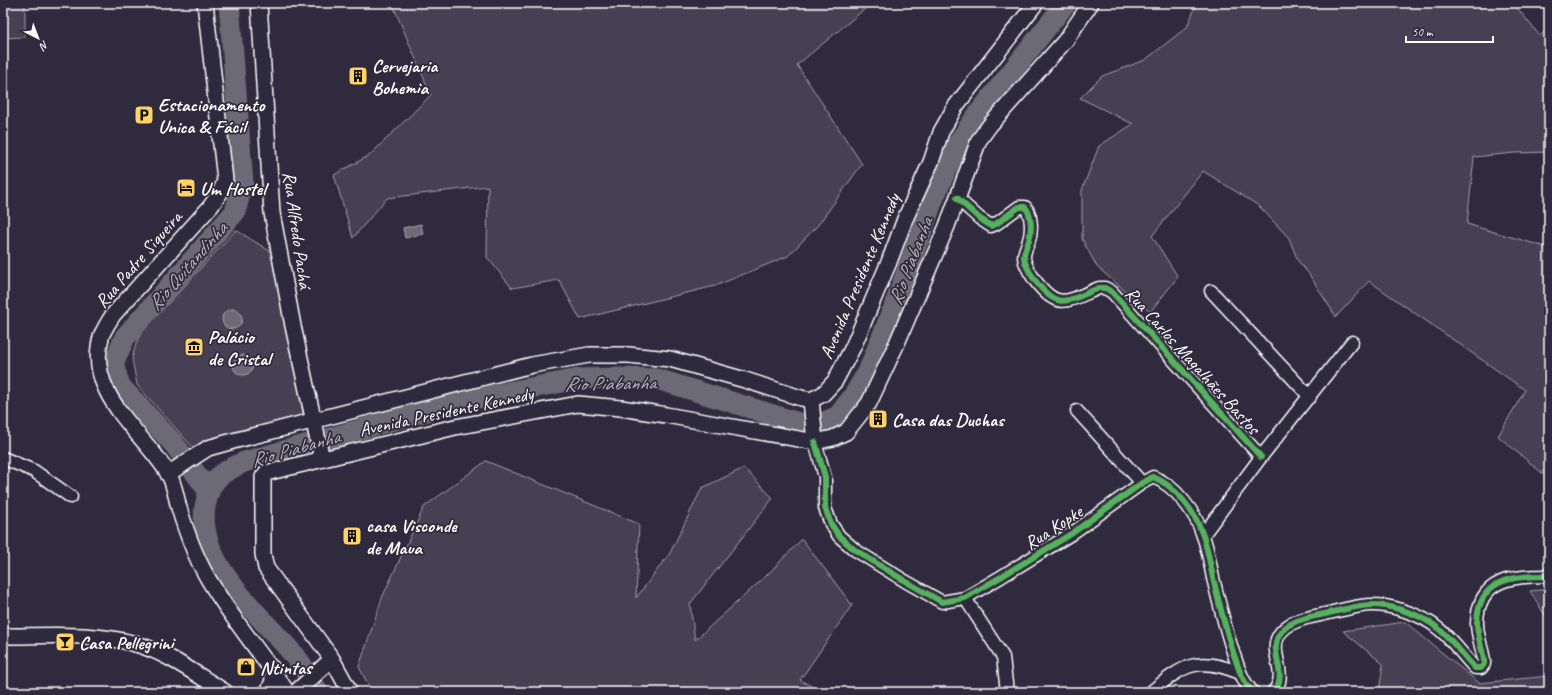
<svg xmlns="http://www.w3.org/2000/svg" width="1552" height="695" font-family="Caveat,sans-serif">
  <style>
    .green { fill: #464152; stroke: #a2a0a8 }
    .water { fill: #6d6a77; stroke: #a7a6ad }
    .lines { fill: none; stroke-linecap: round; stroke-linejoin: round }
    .river { stroke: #6d6a77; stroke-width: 21 }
    .minor-casing { stroke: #fff; stroke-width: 15 }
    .major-casing { stroke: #fff; stroke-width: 18 }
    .minor { stroke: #2f2a3d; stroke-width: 12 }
    .major { stroke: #2f2a3d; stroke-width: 15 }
    .cycleway-casing { stroke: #2f2a3d; stroke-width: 8 }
    .cycleway { stroke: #56b35d; stroke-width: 6 }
    .labels { text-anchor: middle; stroke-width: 3.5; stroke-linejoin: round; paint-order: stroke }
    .poi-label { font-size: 19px; font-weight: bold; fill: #fff; stroke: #2f2a3d; text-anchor: start }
    .street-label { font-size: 19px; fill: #fff; stroke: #2f2a3d }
    .water-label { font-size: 20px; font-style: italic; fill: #b6b4bb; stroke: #2f2a3d }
  </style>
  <rect width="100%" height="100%" fill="#2f2a3d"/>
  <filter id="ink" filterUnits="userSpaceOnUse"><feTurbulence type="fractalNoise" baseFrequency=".025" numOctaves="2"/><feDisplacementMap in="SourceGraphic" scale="8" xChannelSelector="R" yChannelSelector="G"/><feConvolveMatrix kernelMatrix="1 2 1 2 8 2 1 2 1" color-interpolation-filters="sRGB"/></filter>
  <g filter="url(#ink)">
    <!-- green -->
    <g class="green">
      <path d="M 3,3 L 25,3 L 25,37 L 3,38 Z"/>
      <path d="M 392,3 L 872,3 L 797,65 L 862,164 L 818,225 L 788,256 L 715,286 L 580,319 L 559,280 L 512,288 L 487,257 L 488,186 L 387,198 L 353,238 L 334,175 L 370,155 L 431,95 Z"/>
      <path d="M 1197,3 L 1513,3 L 1540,36 L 1549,27 L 1549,152 L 1514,153 L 1474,157 L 1467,224 L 1549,248 L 1549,479 L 1498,436 L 1525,390 L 1369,281 L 1336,317 L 1309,274 L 1298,261 L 1289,238 L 1259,206 L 1203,171 L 1152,236 L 1178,277 L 1150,312 L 1097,267 L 1082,239 L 1082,190 L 1099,146 L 1133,124 L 1080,98 L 1102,76 L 1145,60 L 1187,27 Z"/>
      <path d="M 236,230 L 273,253 L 304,418 L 224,436 L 195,450 L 137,385 L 132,359 L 136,343 L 142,332 Z"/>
      <path d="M 486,461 L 639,524 L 636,598 L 670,553 L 702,488 L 744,468 L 773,498 L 690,604 L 695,640 L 766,576 L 802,539 L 852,605 L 800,680 L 822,692 L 372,692 L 359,667 L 382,598 L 424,507 Z"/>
      <path d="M 1549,589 L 1549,622 L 1530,591 Z"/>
      <path d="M 1405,622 L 1479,683 L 1549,676 L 1549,692 L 1379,692 L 1383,664 L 1343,631 Z"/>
    </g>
    <!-- water -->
    <g class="water">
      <path d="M 421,224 L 423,234 L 405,238 L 403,228 Z"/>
      <circle cx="232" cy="319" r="10"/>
      <circle cx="243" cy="365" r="10"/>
    </g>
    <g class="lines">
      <!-- river -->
      <g class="river">
        <path d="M 208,490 L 174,444 L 120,386 L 113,364 L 125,337 L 235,212 L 243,183 L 229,3"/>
        <path d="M 318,692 C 312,682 306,671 299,661 C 266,619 196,566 205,507 C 210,479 219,474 244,462 L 462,401 L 578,379 L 615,378 L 657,379 L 799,423 L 822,423 L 838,416 L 854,395 L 868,372 L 893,310 L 934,197 L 958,143 L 976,117 L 1066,3"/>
      </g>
      <!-- minor casing -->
      <g class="minor-casing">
        <g id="minor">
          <path d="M 957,198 L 979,218 L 991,226 L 996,224 L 1019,207 L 1025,207 C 1032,214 1032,231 1029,240 C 1028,245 1024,250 1024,257 C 1024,264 1030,273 1034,279 C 1058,312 1067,301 1099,288 L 1105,288 L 1112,292 L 1261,457"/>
          <path d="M 1211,291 L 1310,397"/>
          <path d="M 1077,411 L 1142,483"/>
          <path d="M 815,442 L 825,477 L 825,508 L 831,524 L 839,536 L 855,550 L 905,581 L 942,602 L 965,598 L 999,578 L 1071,534 L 1142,483 L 1153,477 C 1175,485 1196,513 1203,536 C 1208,549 1210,564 1213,578 C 1219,603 1225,627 1233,652 C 1238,666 1242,682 1253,692"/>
          <path d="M 3,458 L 34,471 L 71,497"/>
          <path d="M 1203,535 L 1261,457 L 1352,342"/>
          <path d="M 965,598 L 1003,657 L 1007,692"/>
          <path d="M 1151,692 C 1185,664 1197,656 1240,673"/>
          <path d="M 1273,692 C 1290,676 1268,652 1279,635 C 1288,620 1310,617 1325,614 C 1337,611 1349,608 1361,606 C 1385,602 1421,613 1440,630 C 1453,641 1463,655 1475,668 L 1481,668 L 1484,664 L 1484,660 C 1482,648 1477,635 1477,623 C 1478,578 1513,576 1549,576"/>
        </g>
      </g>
      <!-- major casing -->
      <g class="major-casing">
        <g id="major">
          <path d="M 205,3 L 225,180 L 221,191 L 211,206 L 113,315 C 109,321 105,328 102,334 C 83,392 141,430 168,473 C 174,482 176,497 179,508 C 186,531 194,554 206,575 C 229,616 261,652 287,692"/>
          <path d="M 259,3 L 272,213 L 293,326 L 322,459"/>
          <path d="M 811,400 L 815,442"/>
          <path d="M 168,474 L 208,448 L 233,441 L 532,365 L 589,355 L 628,355 L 670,359 L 745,380 L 801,398 L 811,400 L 823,394 L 835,381 L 853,347 L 889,262 L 905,219 L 931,162 L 941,132 L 955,107 L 1036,3"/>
          <path d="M 3,636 C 47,636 94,632 136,644 C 168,653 197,675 225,692"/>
          <path d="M 268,692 L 273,681 L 272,668"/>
          <path d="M 296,692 L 332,659"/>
          <path d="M 350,692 L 332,659 L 266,568 L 263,554 L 263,477 L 266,473 L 455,427 L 578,404 L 621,408 L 666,415 L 815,442 L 833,438 L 846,432 L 869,403 L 897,343 L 947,226 L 979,140 L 990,125 L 1065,41 L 1091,3"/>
        </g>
      </g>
      <!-- minor -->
      <use href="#minor" class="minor"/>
      <!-- major -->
      <use href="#major" class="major"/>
      <!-- cycleway casing -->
      <g class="cycleway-casing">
        <g id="cycleway">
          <path d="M 957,198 L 979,218 L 991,226 L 996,224 L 1019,207 L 1025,207 C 1032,214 1032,231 1029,240 C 1028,245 1024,250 1024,257 C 1024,264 1030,273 1034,279 C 1058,312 1067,301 1099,288 L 1105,288 L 1112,292 L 1261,457"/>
          <path d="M 815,442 L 825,477 L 825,508 L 831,524 L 839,536 L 855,550 L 905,581 L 942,602 L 965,598 L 999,578 L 1071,534 L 1142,483 L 1153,477 C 1175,485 1196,513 1203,536 C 1208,549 1210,564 1213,578 C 1219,603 1225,627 1233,652 C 1238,666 1242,682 1253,692"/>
          <path d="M 1273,692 C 1290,676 1268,652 1279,635 C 1288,620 1310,617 1325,614 C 1337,611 1349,608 1361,606 C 1385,602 1421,613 1440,630 C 1453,641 1463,655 1475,668 L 1481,668 L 1484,664 L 1484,660 C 1482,648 1477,635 1477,623 C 1478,578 1513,576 1549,576"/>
        </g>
      </g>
      <!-- cycleway -->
      <use href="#cycleway" class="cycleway"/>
    </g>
  </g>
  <!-- icons -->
  <defs>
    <g id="building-square" transform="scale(1)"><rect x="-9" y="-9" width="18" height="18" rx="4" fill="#ffd166" stroke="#2f2a3d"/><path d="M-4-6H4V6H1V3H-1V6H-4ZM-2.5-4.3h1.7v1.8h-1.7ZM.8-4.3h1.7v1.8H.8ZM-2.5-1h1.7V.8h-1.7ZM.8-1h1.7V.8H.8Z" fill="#111"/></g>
    <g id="parking-square" transform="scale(1)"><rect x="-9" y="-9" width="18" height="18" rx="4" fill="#ffd166" stroke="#2f2a3d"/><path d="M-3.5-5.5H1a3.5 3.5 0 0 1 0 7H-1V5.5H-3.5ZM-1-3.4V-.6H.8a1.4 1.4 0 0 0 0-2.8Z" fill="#111"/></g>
    <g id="hotel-square" transform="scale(1)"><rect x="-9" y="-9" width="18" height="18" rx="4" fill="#ffd166" stroke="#2f2a3d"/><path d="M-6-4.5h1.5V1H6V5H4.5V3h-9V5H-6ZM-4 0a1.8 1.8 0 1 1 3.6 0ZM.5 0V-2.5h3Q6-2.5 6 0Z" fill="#111"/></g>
    <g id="museum-square" transform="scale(1)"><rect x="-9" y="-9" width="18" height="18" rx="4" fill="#ffd166" stroke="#2f2a3d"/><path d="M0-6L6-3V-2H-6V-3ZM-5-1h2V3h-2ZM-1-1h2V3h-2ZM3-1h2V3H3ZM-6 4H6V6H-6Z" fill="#111"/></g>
    <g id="bar-square" transform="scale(1)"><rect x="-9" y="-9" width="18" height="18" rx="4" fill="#ffd166" stroke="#2f2a3d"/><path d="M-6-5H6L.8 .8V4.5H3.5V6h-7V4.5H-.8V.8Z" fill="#111"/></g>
    <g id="shop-square" transform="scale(1)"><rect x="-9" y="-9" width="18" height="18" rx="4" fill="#ffd166" stroke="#2f2a3d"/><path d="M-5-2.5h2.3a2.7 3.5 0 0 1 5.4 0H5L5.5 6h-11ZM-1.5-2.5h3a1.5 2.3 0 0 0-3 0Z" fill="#111"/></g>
  </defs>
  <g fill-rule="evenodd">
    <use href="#building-square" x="358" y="76"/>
    <use href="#parking-square" x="144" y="115"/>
    <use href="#hotel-square" x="186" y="188"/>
    <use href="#museum-square" x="194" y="347"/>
    <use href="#building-square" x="878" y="419"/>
    <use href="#building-square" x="352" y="536"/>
    <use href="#bar-square" x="65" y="642"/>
    <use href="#shop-square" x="246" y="667"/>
  </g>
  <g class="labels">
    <!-- poi labels -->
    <g class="poi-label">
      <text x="372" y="72">Cervejaria<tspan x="372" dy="22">Bohemia</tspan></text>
      <text x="158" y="111">Estacionamento<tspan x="158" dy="22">Unica &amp; Fácil</tspan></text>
      <text x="200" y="195">Um Hostel</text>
      <text x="208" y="343">Palácio<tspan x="208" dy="22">de Cristal</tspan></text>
      <text x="892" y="426">Casa das Duchas</text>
      <text x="366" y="532">casa Visconde<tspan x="366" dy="22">de Maua</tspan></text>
      <text x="79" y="649">Casa Pellegrini</text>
      <text x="260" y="674">Ntintas</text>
    </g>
    <!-- street labels -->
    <g class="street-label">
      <text transform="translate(298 230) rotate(82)" y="7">Rua Alfredo Pachá</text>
      <text transform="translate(138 259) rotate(-49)" y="7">Rua Padre Siqueira</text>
      <text transform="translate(859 276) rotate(-67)" y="7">Avenida Presidente Kennedy</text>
      <text transform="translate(1193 360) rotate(48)" y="7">Rua Carlos Magalhães Bastos</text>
      <text transform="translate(446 411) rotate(-12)" y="7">Avenida Presidente Kennedy</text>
      <text transform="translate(1053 527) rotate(-33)" y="7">Rua Kopke</text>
    </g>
    <!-- water labels -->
    <g class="water-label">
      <text transform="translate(910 261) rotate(-69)" y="7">Rio Piabanha</text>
      <text transform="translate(187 266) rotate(-49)" y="7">Rio Quitandinha</text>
      <text transform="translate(610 383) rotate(-1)" y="7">Rio Piabanha</text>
      <text transform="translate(295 448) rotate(-16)" y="7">Rio Piabanha</text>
    </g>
  </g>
  <!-- margin -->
  <rect width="1552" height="695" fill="none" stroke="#2f2a3d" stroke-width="16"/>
  <rect x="8" y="8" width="1536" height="679" fill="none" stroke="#fff" stroke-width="1.5" filter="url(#ink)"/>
  <!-- north arrow -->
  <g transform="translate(38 38) rotate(138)" stroke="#2f2a3d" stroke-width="3" paint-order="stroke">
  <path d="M0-3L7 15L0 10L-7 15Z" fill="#ffffff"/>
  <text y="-6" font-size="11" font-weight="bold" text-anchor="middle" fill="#ffffff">N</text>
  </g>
  <!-- scale -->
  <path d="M1406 36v6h87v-6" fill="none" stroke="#ffffff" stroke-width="2"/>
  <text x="1412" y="36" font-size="12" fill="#ffffff" stroke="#2f2a3d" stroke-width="3" paint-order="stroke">50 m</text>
</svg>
